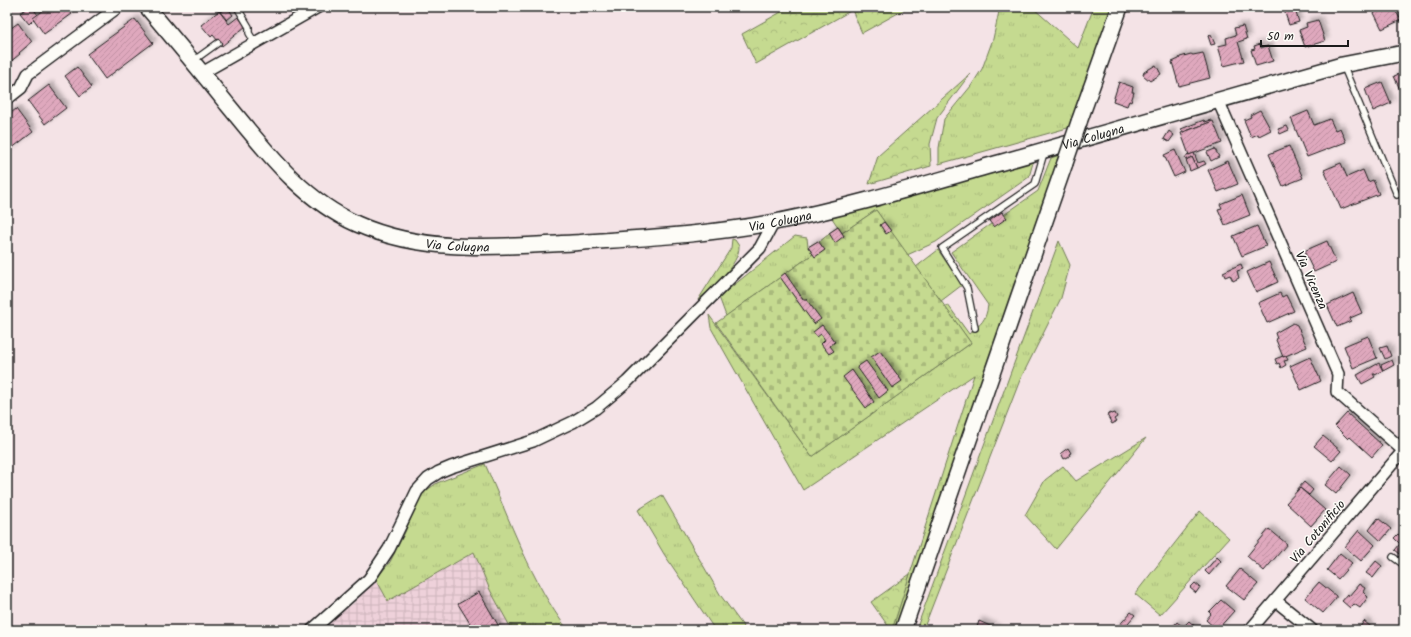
<svg xmlns="http://www.w3.org/2000/svg" width="1411" height="637" font-family="Kalam,sans-serif">
  <style>
    .industrial { fill: url(#industrial-grid) }
    .grass { fill: url(#grass-tufts); stroke: #707b56 }
    .forest { fill: url(#forest-crowns); stroke: #707b56 }
    .cemetery { fill: url(#cemetery-stones); stroke: #707b56 }
    .building { fill: url(#building-hatch); stroke: #1c1c1c; filter: url(#shadow) }
    .lines { fill: none; stroke-linecap: round; stroke-linejoin: round }
    .lane-casing { stroke: #1c1c1c; stroke-width: 8 }
    .street-casing { stroke: #1c1c1c; stroke-width: 14 }
    .secondary-casing { stroke: #1c1c1c; stroke-width: 18 }
    .lane { stroke: #fdfcf7; stroke-width: 5.5 }
    .street { stroke: #fdfcf7; stroke-width: 11 }
    .secondary { stroke: #fdfcf7; stroke-width: 15 }
    .secondary-bridge-casing { stroke: #1c1c1c; stroke-width: 18; stroke-linecap: butt }
    .secondary-bridge { stroke: #fdfcf7; stroke-width: 15 }
    .labels { text-anchor: middle; stroke-width: 3; stroke-linejoin: round; paint-order: stroke }
    .street-label { font-size: 13px; fill: #1c1c1c; stroke: #fdfcf7 }
  </style>
  <defs>
    <pattern id="industrial-grid" width="8" height="8" patternUnits="userSpaceOnUse"><rect width="8" height="8" fill="#eed1da"/><path d="M0 4h8M4 0v8" fill="none" stroke="#ccb3ba"/></pattern>
    <pattern id="grass-tufts" width="24" height="20" patternUnits="userSpaceOnUse"><rect width="24" height="20" fill="#c5da90"/><path d="M3 7l-1-3M5 7V3M7 7l1-3M15 17l-1-3M17 17v-4M19 17l1-3" fill="none" stroke="#a9ba7c"/></pattern>
    <pattern id="forest-crowns" width="20" height="18" patternUnits="userSpaceOnUse"><rect width="20" height="18" fill="#c5da90"/><path d="M2 6a3 3 0 1 1 6 0M12 15a3 3 0 1 1 6 0" fill="none" stroke="#a9ba7c"/></pattern>
    <pattern id="cemetery-stones" width="16" height="16" patternUnits="userSpaceOnUse"><rect width="16" height="16" fill="#c5da90"/><path d="M2 7V4a2 2 0 0 1 4 0v3zM10 15v-3a2 2 0 0 1 4 0v3z" fill="#a9ba7c"/></pattern>
    <pattern id="building-hatch" width="6" height="6" patternUnits="userSpaceOnUse"><rect width="6" height="6" fill="#dfa8bd"/><path d="M-1 1l2-2M0 6l6-6M5 7l2-2" fill="none" stroke="#bf90a2"/></pattern>
    <filter id="shadow"><feDropShadow dx="3.5" dy="-3.5" stdDeviation="2" flood-color="#0004"/></filter>
  </defs>
  <rect width="100%" height="100%" fill="#f4e3e6"/>
  <filter id="ink" filterUnits="userSpaceOnUse"><feTurbulence type="fractalNoise" baseFrequency=".025" numOctaves="2"/><feDisplacementMap in="SourceGraphic" scale="8" xChannelSelector="R" yChannelSelector="G"/><feConvolveMatrix kernelMatrix="1 2 1 2 8 2 1 2 1" color-interpolation-filters="sRGB"/></filter>
  <g filter="url(#ink)">
    <!-- industrial -->
    <path class="industrial" d="M 474,552 L 491,590 L 512,630 L 318,630 L 353,604 L 376,579 L 388,600 Z"/>
    <!-- grass -->
    <g class="grass">
      <path d="M 1000,7 L 1032,7 L 1078,48 L 1094,7 L 1113,7 L 1071,127 L 939,164 L 939,148 L 944,119 L 971,86 L 982,69 L 993,39 Z"/>
      <path d="M 1065,153 L 897,630 L 892,630 L 974,375 L 803,490 L 711,328 L 709,315 L 812,457 L 971,343 L 945,307 L 948,305 L 969,334 C 981,324 986,321 988,305 L 951,252 L 1038,191 L 1051,158 Z"/>
      <path d="M 1034,159 L 1029,177 L 936,242 L 907,255 L 876,210 L 842,233 L 832,218 Z"/>
      <path d="M 795,236 L 807,238 L 808,247 L 813,254 L 726,316 L 719,297 Z"/>
      <path d="M 732,239 L 735,240 L 739,246 C 740,264 711,289 698,300 L 731,248 Z"/>
      <path d="M 1059,241 L 1070,265 L 1061,298 L 1020,380 L 923,630 L 916,630 Z"/>
      <path d="M 938,250 L 962,285 L 941,301 L 916,267 Z"/>
      <path d="M 1146,438 L 1056,549 L 1025,515 L 1045,480 L 1063,466 L 1076,481 Z"/>
      <path d="M 485,464 C 509,518 532,584 568,630 L 512,630 L 490,590 L 474,552 L 388,601 L 376,579 L 390,562 L 405,532 L 417,503 L 424,492 L 437,483 Z"/>
      <path d="M 662,495 L 721,596 L 746,630 L 715,630 L 664,554 L 638,510 Z"/>
      <path d="M 1200,511 L 1229,538 L 1160,615 L 1135,594 Z"/>
    </g>
    <!-- forest -->
    <g class="forest">
      <path d="M 790,7 L 909,7 L 862,33 L 852,10 L 756,64 L 742,34 Z"/>
      <path d="M 970,74 L 937,118 L 930,144 L 931,166 L 869,184 L 878,156 Z"/>
      <path d="M 910,574 L 892,630 L 891,630 L 871,602 Z"/>
    </g>
    <!-- cemetery -->
    <path class="cemetery" d="M 876,210 L 971,343 L 812,457 L 716,323 L 813,254 L 808,247 L 818,241 L 819,242 L 829,234 L 829,233 L 838,227 L 842,233 Z"/>
    <!-- building -->
    <g class="building">
      <path d="M 29,7 L 32,7 L 38,15 L 29,24 L 20,13 Z"/>
      <path d="M 48,7 L 67,7 L 72,14 L 44,34 L 33,18 Z"/>
      <path d="M 227,7 L 233,15 L 227,20 L 220,12 Z"/>
      <path d="M 1283,7 L 1294,7 L 1299,22 L 1289,25 Z"/>
      <path d="M 1385,7 L 1393,7 L 1401,20 L 1382,29 L 1374,13 Z"/>
      <path d="M 219,11 L 229,24 L 238,17 L 246,26 L 222,46 L 213,35 L 211,37 L 201,25 Z"/>
      <path d="M 135,19 L 153,43 L 105,79 L 87,54 Z"/>
      <path d="M 1318,20 L 1325,41 L 1305,47 L 1299,30 L 1307,27 L 1306,23 Z"/>
      <path d="M 18,23 L 32,42 L 19,53 L 20,54 L 9,63 L 7,61 L 7,31 Z"/>
      <path d="M 1243,26 L 1247,39 L 1238,42 L 1244,61 L 1224,66 L 1218,46 L 1227,44 L 1226,38 L 1236,35 L 1234,28 Z"/>
      <path d="M 1211,35 L 1215,44 L 1211,45 L 1208,36 Z"/>
      <path d="M 1260,44 L 1261,48 L 1268,46 L 1273,61 L 1256,66 L 1251,50 L 1255,49 L 1254,46 Z"/>
      <path d="M 1203,53 L 1210,78 L 1179,86 L 1172,62 L 1179,59 L 1180,57 L 1191,54 L 1193,55 Z"/>
      <path d="M 1156,65 L 1161,74 L 1150,81 L 1143,75 L 1144,72 Z"/>
      <path d="M 77,67 L 92,87 L 80,96 L 65,76 Z"/>
      <path d="M 1404,72 L 1404,99 L 1394,76 Z"/>
      <path d="M 1119,82 L 1133,87 L 1132,92 L 1134,92 L 1131,102 L 1129,101 L 1127,106 L 1113,101 Z"/>
      <path d="M 1382,82 L 1391,103 L 1373,111 L 1365,89 Z"/>
      <path d="M 49,85 L 66,108 L 45,124 L 28,101 Z"/>
      <path d="M 16,109 L 33,132 L 7,152 L 7,116 Z"/>
      <path d="M 1260,110 L 1271,130 L 1259,136 L 1258,134 L 1251,137 L 1244,120 L 1251,117 L 1250,115 Z"/>
      <path d="M 1308,111 L 1314,125 L 1330,119 L 1335,130 L 1340,128 L 1346,142 L 1307,157 L 1291,118 Z"/>
      <path d="M 1204,120 L 1205,122 L 1211,120 L 1211,122 L 1183,132 L 1181,129 Z"/>
      <path d="M 1213,121 L 1222,143 L 1189,155 L 1181,133 Z"/>
      <path d="M 1287,126 L 1289,130 L 1280,134 L 1278,129 Z"/>
      <path d="M 1169,131 L 1174,135 L 1169,142 L 1164,139 Z"/>
      <path d="M 1289,146 L 1303,178 L 1283,186 L 1269,154 Z"/>
      <path d="M 1215,149 L 1219,157 L 1211,161 L 1207,152 Z"/>
      <path d="M 1175,150 L 1185,172 L 1174,177 L 1164,155 Z"/>
      <path d="M 1194,153 L 1198,163 L 1204,161 L 1206,164 L 1197,168 L 1192,157 L 1186,160 L 1185,158 L 1188,154 L 1189,155 Z"/>
      <path d="M 1192,157 L 1197,168 L 1190,171 L 1186,160 Z"/>
      <path d="M 1228,161 L 1238,184 L 1218,192 L 1208,170 Z"/>
      <path d="M 1341,163 L 1347,177 L 1363,170 L 1368,182 L 1373,180 L 1379,194 L 1341,209 L 1324,170 Z"/>
      <path d="M 1242,195 L 1250,215 L 1225,225 L 1218,209 L 1222,208 L 1220,204 Z"/>
      <path d="M 1002,212 L 1007,218 L 994,227 L 989,221 Z"/>
      <path d="M 884,222 L 891,231 L 886,234 L 880,225 Z"/>
      <path d="M 1257,226 L 1266,246 L 1242,256 L 1233,236 Z"/>
      <path d="M 838,227 L 844,236 L 835,243 L 829,233 Z"/>
      <path d="M 818,241 L 825,250 L 815,257 L 808,247 Z"/>
      <path d="M 1327,241 L 1336,262 L 1314,272 L 1304,251 Z"/>
      <path d="M 1269,262 L 1278,282 L 1256,292 L 1247,272 Z"/>
      <path d="M 1241,264 L 1243,269 L 1237,271 L 1239,278 L 1233,281 L 1230,275 L 1225,277 L 1223,272 Z"/>
      <path d="M 785,273 L 803,299 L 806,299 L 821,319 L 814,324 L 780,277 Z"/>
      <path d="M 1280,293 L 1282,297 L 1286,295 L 1294,311 L 1267,323 L 1258,303 Z"/>
      <path d="M 1353,293 L 1362,313 L 1350,318 L 1351,321 L 1337,327 L 1327,305 Z"/>
      <path d="M 1293,323 L 1297,325 L 1307,347 L 1283,357 L 1276,340 L 1277,339 L 1275,333 Z"/>
      <path d="M 822,325 L 835,342 L 830,346 L 834,351 L 829,354 L 821,344 L 825,340 L 821,334 L 817,337 L 813,332 Z"/>
      <path d="M 1368,336 L 1377,358 L 1353,368 L 1344,346 Z"/>
      <path d="M 1387,346 L 1391,356 L 1385,359 L 1380,348 Z"/>
      <path d="M 880,351 L 902,381 L 892,388 L 871,357 Z"/>
      <path d="M 1283,356 L 1283,357 L 1286,356 L 1288,360 L 1284,361 L 1286,365 L 1281,368 L 1279,363 L 1277,364 L 1275,359 Z"/>
      <path d="M 1310,357 L 1321,381 L 1301,390 L 1290,366 Z"/>
      <path d="M 1392,360 L 1394,365 L 1383,371 L 1381,365 Z"/>
      <path d="M 866,361 L 888,391 L 879,398 L 857,367 Z"/>
      <path d="M 1379,363 L 1383,371 L 1375,375 L 1375,374 L 1373,374 L 1375,377 L 1362,384 L 1357,375 Z"/>
      <path d="M 852,370 L 874,402 L 866,408 L 843,377 Z"/>
      <path d="M 1111,413 L 1112,414 L 1115,413 L 1117,417 L 1114,419 L 1116,422 L 1112,424 L 1107,415 Z"/>
      <path d="M 1347,413 L 1382,445 L 1372,457 L 1350,437 L 1348,439 L 1335,426 Z"/>
      <path d="M 1323,436 L 1341,451 L 1332,461 L 1314,446 Z"/>
      <path d="M 1068,448 L 1071,453 L 1069,454 L 1070,456 L 1064,459 L 1061,453 Z"/>
      <path d="M 1341,466 L 1351,475 L 1336,494 L 1325,485 Z"/>
      <path d="M 1304,482 L 1313,490 L 1309,495 L 1300,488 L 1297,492 L 1296,491 Z"/>
      <path d="M 1300,488 L 1325,510 L 1311,526 L 1286,503 Z"/>
      <path d="M 1378,518 L 1391,529 L 1381,541 L 1369,530 Z"/>
      <path d="M 1269,529 L 1287,544 L 1264,571 L 1247,556 Z"/>
      <path d="M 1359,530 L 1375,545 L 1361,561 L 1345,547 Z"/>
      <path d="M 1398,534 L 1404,539 L 1400,544 L 1394,538 Z"/>
      <path d="M 1404,539 L 1404,557 L 1395,550 Z"/>
      <path d="M 1340,553 L 1352,563 L 1338,579 L 1327,570 Z"/>
      <path d="M 1217,557 L 1221,561 L 1209,575 L 1205,571 Z"/>
      <path d="M 1376,561 L 1382,566 L 1373,578 L 1366,573 Z"/>
      <path d="M 1240,569 L 1258,584 L 1244,600 L 1226,586 Z"/>
      <path d="M 1319,582 L 1336,596 L 1336,598 L 1323,613 L 1305,598 Z"/>
      <path d="M 1195,583 L 1200,587 L 1196,593 L 1190,588 Z"/>
      <path d="M 1359,584 L 1365,588 L 1363,592 L 1368,597 L 1360,608 L 1354,604 L 1350,608 L 1342,601 L 1348,594 L 1349,596 Z"/>
      <path d="M 479,592 L 501,630 L 474,630 L 458,604 Z"/>
      <path d="M 1221,600 L 1234,611 L 1217,630 L 1206,620 L 1211,614 L 1209,612 Z"/>
      <path d="M 1131,612 L 1135,615 L 1122,630 L 1115,630 Z"/>
      <path d="M 979,621 L 999,630 L 976,630 Z"/>
      <path d="M 1189,621 L 1199,630 L 1170,630 L 1177,622 L 1183,627 Z"/>
      <path d="M 1364,621 L 1371,627 L 1368,630 L 1358,630 Z"/>
    </g>
    <g class="lines">
      <!-- lane casing -->
      <g class="lane-casing">
        <g id="lane">
          <path d="M 237,7 L 249,27 L 249,33 L 255,43"/>
          <path d="M 193,61 L 218,43"/>
          <path d="M 1343,65 L 1397,195"/>
          <path d="M 975,328 L 967,288 L 942,248 L 1035,184 L 1044,153"/>
          <path d="M 1393,557 L 1404,565"/>
        </g>
      </g>
      <!-- street casing -->
      <g class="street-casing">
        <g id="street">
          <path d="M 202,73 L 318,7"/>
          <path d="M 7,99 L 21,88 L 28,74 L 118,7"/>
          <path d="M 1218,100 L 1338,374 L 1337,392 L 1404,451"/>
          <path d="M 1276,601 L 1312,630"/>
          <path d="M 312,630 L 369,579 L 389,549 L 417,491 L 428,479 L 439,472 L 451,467 L 533,441 L 573,422 L 596,408 L 627,382 L 760,248 L 774,222"/>
          <path d="M 1250,630 L 1404,450"/>
        </g>
      </g>
      <!-- secondary casing -->
      <g class="secondary-casing">
        <g id="secondary">
          <path id="s1" d="M 147,7 C 174,39 201,71 227,104 C 265,150 301,199 357,224 C 424,254 500,247 572,243 C 640,238 708,235 775,222 C 851,207 925,184 999,163 C 1114,131 1228,97 1342,65 L 1404,53"/>
          <path d="M 1079,122 L 1120,7"/>
          <path d="M 903,630 L 1065,163"/>
        </g>
      </g>
      <!-- lane -->
      <use href="#lane" class="lane"/>
      <!-- street -->
      <use href="#street" class="street"/>
      <!-- secondary -->
      <use href="#secondary" class="secondary"/>
      <!-- secondary-bridge casing -->
      <g class="secondary-bridge-casing">
        <path id="secondary-bridge" d="M 1065,163 L 1079,122"/>
      </g>
      <!-- secondary-bridge -->
      <use href="#secondary-bridge" class="secondary-bridge"/>
    </g>
  </g>
  <g class="labels">
    <!-- street labels -->
    <g class="street-label">
      <text dy="5" stroke="none"><textPath href="#s1" startOffset="1056">Via Colugna</textPath></text>
      <text dy="5" stroke="none"><textPath href="#s1" startOffset="732">Via Colugna</textPath></text>
      <text dy="5" stroke="none"><textPath href="#s1" startOffset="408">Via Colugna</textPath></text>
      <text transform="translate(1312 280) rotate(66)" y="5">Via Vicenza</text>
      <text transform="translate(1317 531) rotate(-50)" y="5">Via Cotonificio</text>
    </g>
  </g>
  <!-- margin -->
  <rect width="1411" height="637" fill="none" stroke="#fdfcf7" stroke-width="24"/>
  <rect x="12" y="12" width="1387" height="613" fill="none" stroke="#1c1c1c" stroke-width="1.5" filter="url(#ink)"/>
  <!-- scale -->
  <path d="M1261 40v6h87v-6" fill="none" stroke="#1c1c1c" stroke-width="2"/>
  <text x="1267" y="40" font-size="12" fill="#1c1c1c" stroke="#fdfcf7" stroke-width="3" paint-order="stroke">50 m</text>
</svg>
